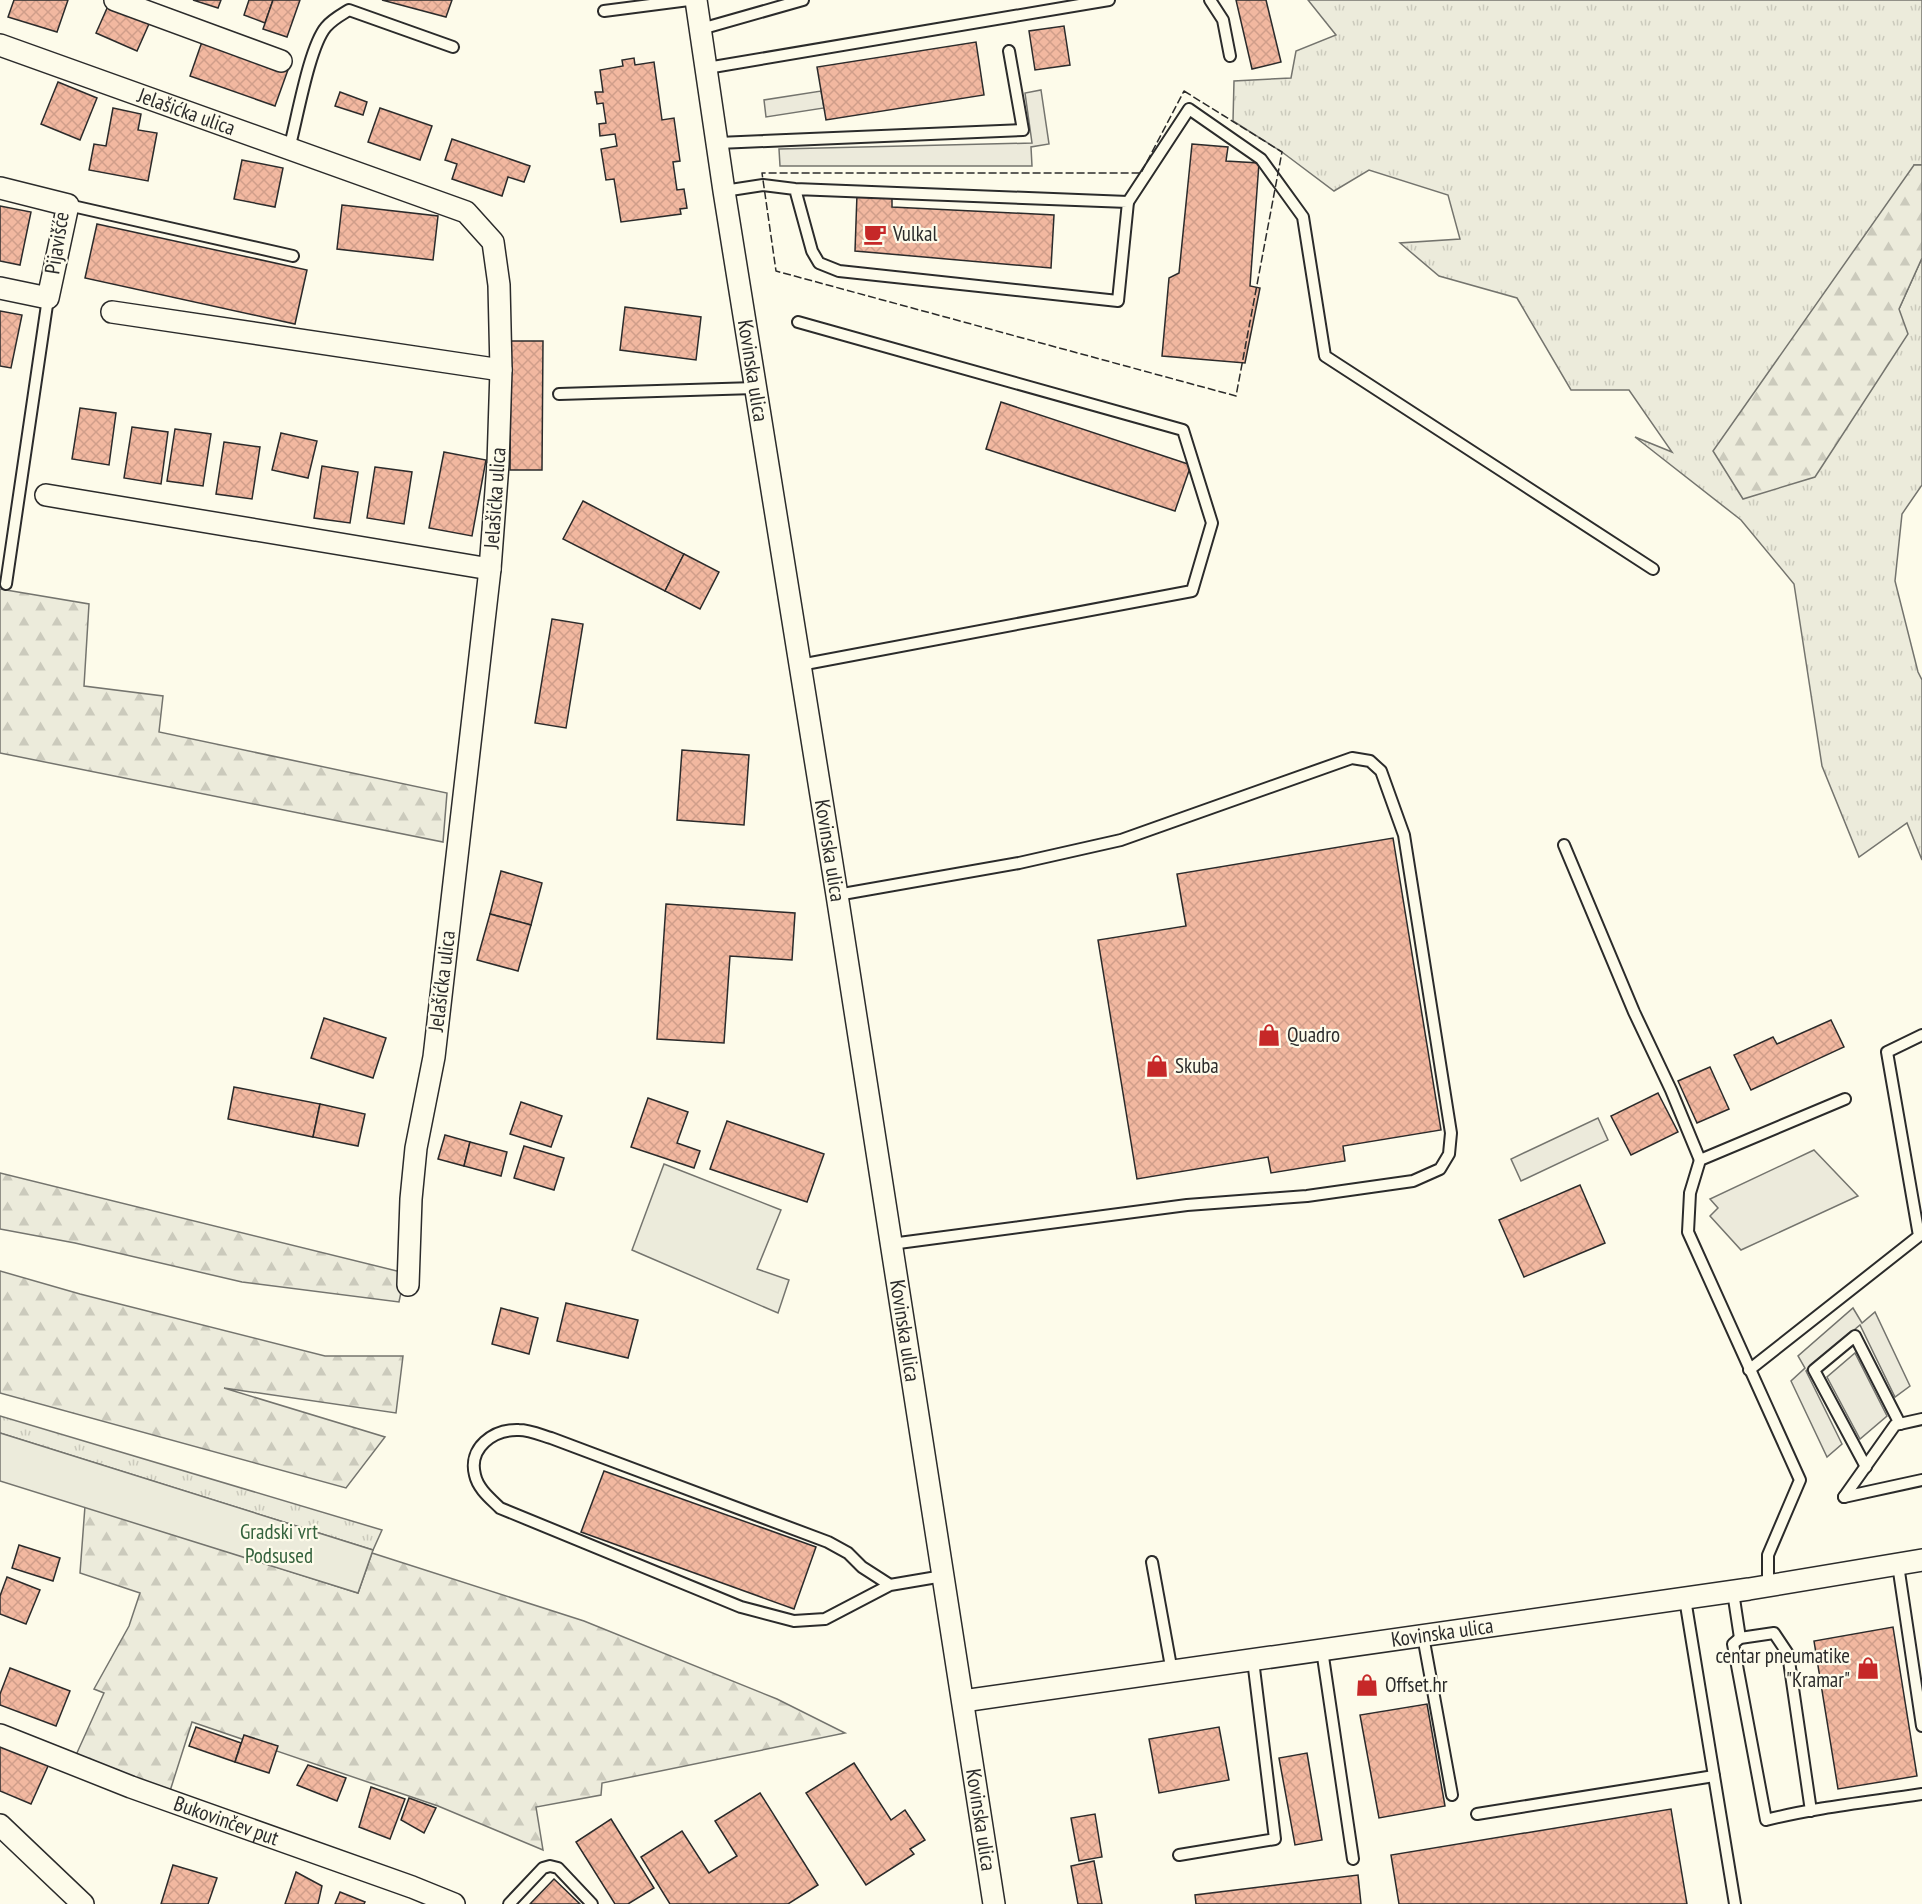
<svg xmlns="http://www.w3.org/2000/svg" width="1922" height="1904" font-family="'PT Sans Narrow',sans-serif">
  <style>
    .grass { fill: url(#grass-tufts); stroke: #74746e; stroke-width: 1.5 }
    .forest { fill: url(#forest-firs); stroke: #74746e; stroke-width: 1.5 }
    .green { fill: #ecebdb; stroke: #74746e; stroke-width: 1.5 }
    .parking { fill: #eceadb; stroke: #74746e; stroke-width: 1.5 }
    .building { fill: url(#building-cross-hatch); stroke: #2b2b2b; stroke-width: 1.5 }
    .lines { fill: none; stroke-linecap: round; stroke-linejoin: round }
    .lane-casing { stroke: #2b2b2b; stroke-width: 14 }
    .street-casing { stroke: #2b2b2b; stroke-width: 24 }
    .lane { stroke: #fdfbea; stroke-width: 10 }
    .street { stroke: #fdfbea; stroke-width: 21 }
    .fence { stroke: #2b2b2b; stroke-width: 1.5; stroke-dasharray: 8 3; stroke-linecap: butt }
    .labels { text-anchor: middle; stroke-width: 4.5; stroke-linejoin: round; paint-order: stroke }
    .street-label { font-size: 21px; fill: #2b2b2b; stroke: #fdfbea }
    .poi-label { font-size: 21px; fill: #2b2b2b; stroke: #fdfbea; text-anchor: start }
    .park-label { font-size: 21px; fill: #34623c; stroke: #fdfbea }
  </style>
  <defs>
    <pattern id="grass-tufts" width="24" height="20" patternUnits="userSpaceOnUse" patternTransform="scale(1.5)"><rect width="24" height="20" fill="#ecebdb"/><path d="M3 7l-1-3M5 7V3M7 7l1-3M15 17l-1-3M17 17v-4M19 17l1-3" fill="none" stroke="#cbcabc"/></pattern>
    <pattern id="forest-firs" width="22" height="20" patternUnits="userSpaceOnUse" patternTransform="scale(1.5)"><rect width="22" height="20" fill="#ecebdb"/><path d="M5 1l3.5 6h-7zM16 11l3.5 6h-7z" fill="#cbcabc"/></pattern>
    <pattern id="building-cross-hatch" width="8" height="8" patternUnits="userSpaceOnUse" patternTransform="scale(1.5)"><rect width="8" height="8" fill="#f2b8a0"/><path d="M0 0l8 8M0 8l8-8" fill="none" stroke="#d09e8a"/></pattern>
  </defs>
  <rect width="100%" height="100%" fill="#fdfbea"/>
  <!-- grass -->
  <g class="grass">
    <path d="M 1308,0 L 1922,0 L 1922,165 L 1914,165 L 1899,309 L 1922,258 L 1922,485 L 1902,514 L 1895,581 L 1918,672 L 1922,680 L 1922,860 L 1907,823 L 1859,857 L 1822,766 L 1794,584 L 1741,520 L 1635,437 L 1672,452 L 1629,390 L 1571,390 L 1517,298 L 1439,276 L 1400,243 L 1460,239 L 1448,195 L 1369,170 L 1334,191 L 1282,152 L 1233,121 L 1234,81 L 1291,78 L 1296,51 L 1336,35 Z"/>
    <path d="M 0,1416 L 382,1530 L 373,1550 L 0,1433 Z"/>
  </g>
  <!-- forest -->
  <g class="forest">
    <path d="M 1914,165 L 1922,165 L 1922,258 L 1899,309 L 1908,334 L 1815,477 L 1743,499 L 1713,451 Z"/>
    <path d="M 0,589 L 89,604 L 84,686 L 163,696 L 159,732 L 447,793 L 443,842 L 0,753 Z"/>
    <path d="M 0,1173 L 405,1273 L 399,1302 L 242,1282 L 75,1243 L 0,1229 Z"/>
    <path d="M 0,1271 L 80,1294 L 325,1356 L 403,1356 L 396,1413 L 224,1388 L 385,1437 L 346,1488 L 0,1393 Z"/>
    <path d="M 85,1506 L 358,1593 L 372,1553 L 584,1621 L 777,1699 L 845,1733 L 602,1783 L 601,1795 L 536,1807 L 543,1850 L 438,1806 L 192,1722 L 170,1791 L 76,1755 L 104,1693 L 94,1689 L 129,1626 L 140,1593 L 80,1573 Z"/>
  </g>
  <!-- green -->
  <g class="green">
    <path d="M 664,1164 L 781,1210 L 757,1269 L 789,1280 L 778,1313 L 632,1250 Z"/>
    <path d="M 0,1433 L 373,1550 L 358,1593 L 0,1481 Z"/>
  </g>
  <!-- parking -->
  <g class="parking">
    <path d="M 1041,90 L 1049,144 L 1031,147 L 1032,166 L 780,166 L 779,149 L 1032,143 L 1025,93 Z"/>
    <path d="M 821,91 L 824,108 L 766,117 L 764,100 Z"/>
    <path d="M 1598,1118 L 1608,1140 L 1521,1181 L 1511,1159 Z"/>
    <path d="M 1814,1150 L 1858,1196 L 1741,1250 L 1710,1216 L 1718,1208 L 1710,1199 Z"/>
    <path d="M 1853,1308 L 1862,1323 L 1875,1312 L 1910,1386 L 1895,1397 L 1860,1325 L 1806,1371 L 1842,1444 L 1827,1457 L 1791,1381 L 1805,1368 L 1798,1356 Z"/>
    <path d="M 1855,1353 L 1887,1416 L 1860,1439 L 1827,1377 Z"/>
  </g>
  <!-- building -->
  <g class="building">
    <path d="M 14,0 L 68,0 L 57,32 L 8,17 Z"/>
    <path d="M 193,0 L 221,0 L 218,8 Z"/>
    <path d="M 249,0 L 273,0 L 265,23 L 244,15 Z"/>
    <path d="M 273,0 L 300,0 L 287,37 L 263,29 Z"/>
    <path d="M 382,0 L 452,0 L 446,17 Z"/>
    <path d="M 1236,0 L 1266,0 L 1281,62 L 1252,69 Z"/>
    <path d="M 108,6 L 149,24 L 137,51 L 96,33 Z"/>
    <path d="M 1064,26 L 1070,65 L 1035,70 L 1029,31 Z"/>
    <path d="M 204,36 L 289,67 L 275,106 L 190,76 Z"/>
    <path d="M 976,42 L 984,95 L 826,120 L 817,67 Z"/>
    <path d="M 634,58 L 635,65 L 654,62 L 662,120 L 674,118 L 680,161 L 673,162 L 677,190 L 684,189 L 687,208 L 680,209 L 681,214 L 621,222 L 614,179 L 606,180 L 601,149 L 617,146 L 615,134 L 600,136 L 599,124 L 606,123 L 603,103 L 597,104 L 595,92 L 603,92 L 600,70 L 623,66 L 622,60 Z"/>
    <path d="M 58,82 L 97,98 L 80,140 L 41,124 Z"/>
    <path d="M 340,92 L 367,102 L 363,115 L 335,106 Z"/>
    <path d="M 113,108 L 141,114 L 138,130 L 157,133 L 148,181 L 89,170 L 94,144 L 106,146 Z"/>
    <path d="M 380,108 L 432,126 L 420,160 L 368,142 Z"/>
    <path d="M 452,139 L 530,166 L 524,182 L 508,177 L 502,196 L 452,179 L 457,164 L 445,160 Z"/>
    <path d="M 1192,144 L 1228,147 L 1226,161 L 1259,163 L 1250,286 L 1260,288 L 1245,363 L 1162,356 L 1169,278 L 1179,273 Z"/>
    <path d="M 242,160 L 283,168 L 275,207 L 234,199 Z"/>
    <path d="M 857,194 L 892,198 L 892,207 L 1054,215 L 1051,268 L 855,251 Z"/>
    <path d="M 342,205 L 438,216 L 433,260 L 337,249 Z"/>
    <path d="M 0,206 L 31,212 L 20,265 L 0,261 Z"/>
    <path d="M 97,224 L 307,270 L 295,324 L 85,278 Z"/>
    <path d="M 625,307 L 701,317 L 696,360 L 620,350 Z"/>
    <path d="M 0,311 L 22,315 L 11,368 L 0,366 Z"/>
    <path d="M 511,341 L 543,341 L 542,470 L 510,470 Z"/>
    <path d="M 1001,402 L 1191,465 L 1175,511 L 986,449 Z"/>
    <path d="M 80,408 L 116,413 L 109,465 L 72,459 Z"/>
    <path d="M 132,427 L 168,432 L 161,484 L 124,478 Z"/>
    <path d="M 175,429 L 211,434 L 203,486 L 167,481 Z"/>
    <path d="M 281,433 L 317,441 L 308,478 L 272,470 Z"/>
    <path d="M 224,442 L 260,447 L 252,499 L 216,494 Z"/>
    <path d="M 444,452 L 486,460 L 472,536 L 429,528 Z"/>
    <path d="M 322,466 L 358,472 L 350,523 L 314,518 Z"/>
    <path d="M 375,467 L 412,472 L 404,524 L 367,518 Z"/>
    <path d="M 583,501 L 684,554 L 665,591 L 563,539 Z"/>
    <path d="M 684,554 L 719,572 L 700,609 L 665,591 Z"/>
    <path d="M 552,619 L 583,624 L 566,728 L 535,723 Z"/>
    <path d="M 682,750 L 749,755 L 744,825 L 677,820 Z"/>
    <path d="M 1393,838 L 1441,1130 L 1343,1146 L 1345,1161 L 1271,1173 L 1268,1157 L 1137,1179 L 1098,940 L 1186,926 L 1177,874 Z"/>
    <path d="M 501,871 L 542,883 L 531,925 L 490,914 Z"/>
    <path d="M 666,904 L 795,913 L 792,960 L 730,956 L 724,1043 L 657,1039 Z"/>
    <path d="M 490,914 L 531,925 L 518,971 L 477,960 Z"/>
    <path d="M 324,1018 L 386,1038 L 373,1078 L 311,1058 Z"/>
    <path d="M 1831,1020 L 1844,1047 L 1751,1090 L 1734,1055 L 1773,1037 L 1777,1044 Z"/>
    <path d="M 1710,1067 L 1729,1109 L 1697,1123 L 1678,1081 Z"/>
    <path d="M 234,1087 L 320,1104 L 313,1137 L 228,1119 Z"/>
    <path d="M 1658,1093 L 1678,1132 L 1631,1155 L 1611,1116 Z"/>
    <path d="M 648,1098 L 688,1112 L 677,1143 L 700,1151 L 694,1168 L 631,1147 Z"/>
    <path d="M 521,1102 L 562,1116 L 551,1147 L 510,1134 Z"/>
    <path d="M 320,1104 L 365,1114 L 358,1146 L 313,1137 Z"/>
    <path d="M 727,1121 L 824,1154 L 807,1202 L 710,1169 Z"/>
    <path d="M 445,1135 L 470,1142 L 464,1166 L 438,1159 Z"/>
    <path d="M 470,1142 L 507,1152 L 501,1176 L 464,1166 Z"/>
    <path d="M 524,1146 L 564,1158 L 554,1190 L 514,1178 Z"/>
    <path d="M 1580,1185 L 1605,1243 L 1524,1277 L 1499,1220 Z"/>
    <path d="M 566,1303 L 638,1320 L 628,1358 L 557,1341 Z"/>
    <path d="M 501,1308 L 538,1318 L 529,1354 L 492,1344 Z"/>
    <path d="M 604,1471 L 816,1547 L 794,1609 L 581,1532 Z"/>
    <path d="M 19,1545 L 60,1558 L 53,1581 L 12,1568 Z"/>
    <path d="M 7,1577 L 40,1590 L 26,1624 L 0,1614 L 0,1596 Z"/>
    <path d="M 1893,1627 L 1917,1776 L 1838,1789 L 1814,1641 Z"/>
    <path d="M 10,1668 L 70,1691 L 56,1726 L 0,1705 L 0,1694 Z"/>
    <path d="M 1427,1704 L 1445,1806 L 1379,1818 L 1360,1715 Z"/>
    <path d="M 196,1727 L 241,1743 L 235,1762 L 189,1746 Z"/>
    <path d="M 1219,1727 L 1229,1780 L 1159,1793 L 1149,1739 Z"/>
    <path d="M 244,1735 L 278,1746 L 269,1773 L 235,1762 Z"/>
    <path d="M 0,1743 L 49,1764 L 31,1804 L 0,1791 Z"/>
    <path d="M 1307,1753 L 1322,1840 L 1295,1845 L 1279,1758 Z"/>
    <path d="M 854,1763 L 891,1820 L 905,1810 L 925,1840 L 910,1849 L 914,1854 L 866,1885 L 806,1793 Z"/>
    <path d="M 308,1765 L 346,1778 L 337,1801 L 297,1785 Z"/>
    <path d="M 371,1787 L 405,1799 L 390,1839 L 359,1827 Z"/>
    <path d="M 760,1793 L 818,1885 L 788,1904 L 670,1904 L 641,1857 L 682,1831 L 709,1873 L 737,1856 L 715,1821 Z"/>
    <path d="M 409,1798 L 436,1808 L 424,1833 L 401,1820 Z"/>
    <path d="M 1671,1809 L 1687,1904 L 1399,1904 L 1391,1855 Z"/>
    <path d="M 1095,1814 L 1102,1857 L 1079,1861 L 1071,1818 Z"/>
    <path d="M 611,1819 L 654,1888 L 628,1904 L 615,1904 L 576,1842 Z"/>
    <path d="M 1094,1861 L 1102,1904 L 1078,1904 L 1071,1866 Z"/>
    <path d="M 173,1865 L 217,1878 L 208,1904 L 161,1904 Z"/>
    <path d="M 296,1872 L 322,1886 L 318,1904 L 285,1904 Z"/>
    <path d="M 1358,1875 L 1361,1904 L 1196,1904 L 1195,1895 Z"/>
    <path d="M 554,1879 L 580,1904 L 530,1904 Z"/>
    <path d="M 340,1892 L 365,1902 L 364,1904 L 335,1904 Z"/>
  </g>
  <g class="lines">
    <!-- lane casing -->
    <g class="lane-casing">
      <g id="lane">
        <path d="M 1210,0 L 1223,20 L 1230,56"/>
        <path d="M 604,11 L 689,0"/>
        <path d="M 701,29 L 803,0"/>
        <path d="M 707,68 L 1109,0"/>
        <path d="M 718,143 L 1023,130 L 1009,51"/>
        <path d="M 289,149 C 297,120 309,47 326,27 C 333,19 341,15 349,10 L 453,47"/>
        <path d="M 724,191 L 763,185 L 795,189 L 1128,202 L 1118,301 L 839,271 L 819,263 L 812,251 L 795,189"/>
        <path d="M 1128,202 L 1189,109 L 1261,159 L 1303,217 L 1325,356 L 1653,569"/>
        <path d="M 68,205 L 293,256"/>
        <path d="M 798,322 L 1183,430 L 1212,523 L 1192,591 L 800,665"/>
        <path d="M 559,394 L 755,388"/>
        <path d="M 6,584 L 48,298"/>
        <path d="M 1564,845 L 1634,1012 L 1671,1090 L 1700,1160"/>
        <path d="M 837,895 L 1019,863 L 1121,840 L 1352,758 L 1370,761 L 1381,771 L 1404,835 L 1451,1133 L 1449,1154 L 1440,1169 L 1413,1181 L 1307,1196 L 1187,1205 L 891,1244"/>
        <path d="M 1749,1370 L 1919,1236 L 1887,1052 L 1922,1035"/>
        <path d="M 1866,1467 L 1814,1370 L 1855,1336 L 1900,1424"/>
        <path d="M 1844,1497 L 1895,1425 L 1922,1419"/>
        <path d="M 1844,1497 L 1922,1480"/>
        <path d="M 1152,1562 L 1172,1672"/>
        <path d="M 1898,1565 L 1922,1726"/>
        <path d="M 890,1585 L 862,1567 L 848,1553 L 828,1542 L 551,1438 C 541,1435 529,1430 519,1430 C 493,1429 468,1448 475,1475 C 478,1489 491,1499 500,1508 L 741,1607 L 794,1621 L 825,1619 L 890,1585 L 943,1576"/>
        <path d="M 1768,1586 L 1768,1555 L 1800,1480 L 1688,1232 L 1690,1193 L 1700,1160 L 1845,1099"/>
        <path d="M 1733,1592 L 1740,1638"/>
        <path d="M 1685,1599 L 1735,1904"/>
        <path d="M 1423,1636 L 1452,1795"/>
        <path d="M 1322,1650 L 1353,1859"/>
        <path d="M 1811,1811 L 1788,1654 L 1774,1633 L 1740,1638 L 1733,1644 L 1766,1820 C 1817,1807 1870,1802 1922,1794"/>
        <path d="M 1477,1814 L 1714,1776"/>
        <path d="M 1179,1855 L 1275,1839 L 1253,1660"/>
        <path d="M 509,1904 L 543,1868 L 550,1866 L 558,1868 L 592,1904"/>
      </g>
    </g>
    <!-- street casing -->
    <g class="street-casing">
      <g id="street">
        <path d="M 115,0 L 281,61"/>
        <path id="s1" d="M 696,0 L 724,191 L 837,895 L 994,1904"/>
        <path id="s2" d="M 0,45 L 466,212 L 493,242 L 499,285 L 501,370 L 498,464 L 490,569 L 434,1057 L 416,1148 L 411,1199 L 408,1285"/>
        <path d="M 0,188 L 68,205 L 48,298 L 0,288"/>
        <path d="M 112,312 L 501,370"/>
        <path d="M 46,495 L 490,569"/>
        <path id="s3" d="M 963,1701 L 1749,1589 L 1922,1560"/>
        <path id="s4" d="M 0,1735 L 131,1787 L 412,1887 L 454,1904"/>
        <path d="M 0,1825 L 83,1904"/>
      </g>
    </g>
    <!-- lane -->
    <use href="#lane" class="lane"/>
    <!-- street -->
    <use href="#street" class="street"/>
    <!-- fence -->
    <path class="fence" d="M 1184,91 L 1282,152 L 1236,396 L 776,271 L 762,173 L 1141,173 Z"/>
  </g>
  <!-- icons -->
  <defs>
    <g id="cafe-bare" transform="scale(1.8)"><path d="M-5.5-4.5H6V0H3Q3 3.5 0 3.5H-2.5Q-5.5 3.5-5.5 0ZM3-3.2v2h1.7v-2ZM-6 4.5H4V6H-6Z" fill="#c62828" stroke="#fdfbea" stroke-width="2.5" paint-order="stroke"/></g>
    <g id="shop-bare" transform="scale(1.8)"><path d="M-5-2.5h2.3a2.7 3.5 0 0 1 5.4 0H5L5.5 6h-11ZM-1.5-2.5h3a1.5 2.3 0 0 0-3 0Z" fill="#c62828" stroke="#fdfbea" stroke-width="2.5" paint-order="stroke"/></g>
  </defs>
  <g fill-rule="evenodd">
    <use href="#cafe-bare" x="875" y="234"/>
    <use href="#shop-bare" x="1269" y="1035"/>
    <use href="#shop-bare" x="1157" y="1066"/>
    <use href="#shop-bare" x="1868" y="1668"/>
    <use href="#shop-bare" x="1367" y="1685"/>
  </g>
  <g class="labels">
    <!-- street labels -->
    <g class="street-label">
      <text dy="7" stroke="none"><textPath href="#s2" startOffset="198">Jelašićka ulica</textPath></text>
      <text transform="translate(57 243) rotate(-81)" y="7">Pijavišće</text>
      <text dy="7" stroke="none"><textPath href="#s1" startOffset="375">Kovinska ulica</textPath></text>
      <text transform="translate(495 498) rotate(-86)" y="7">Jelašićka ulica</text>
      <text dy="7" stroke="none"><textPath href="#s1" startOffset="861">Kovinska ulica</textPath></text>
      <text transform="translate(442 981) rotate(-83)" y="7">Jelašićka ulica</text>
      <text dy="7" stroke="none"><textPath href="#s1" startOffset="1347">Kovinska ulica</textPath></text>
      <text dy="7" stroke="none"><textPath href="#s3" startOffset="484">Kovinska ulica</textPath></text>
      <text dy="7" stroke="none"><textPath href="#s1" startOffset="1842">Kovinska ulica</textPath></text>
      <text dy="7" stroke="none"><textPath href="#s4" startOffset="242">Bukovinčev put</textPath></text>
    </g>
    <!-- poi labels -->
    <g class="poi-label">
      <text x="893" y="241">Vulkal</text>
      <text x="1287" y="1042">Quadro</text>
      <text x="1175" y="1073">Skuba</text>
      <text x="1850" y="1663" text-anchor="end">centar pneumatike<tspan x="1850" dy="24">"Kramar"</tspan></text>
      <text x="1385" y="1692">Offset.hr</text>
    </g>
    <!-- park labels -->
    <g class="park-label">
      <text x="279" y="1539">Gradski vrt<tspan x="279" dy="24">Podsused</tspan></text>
    </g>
  </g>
</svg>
